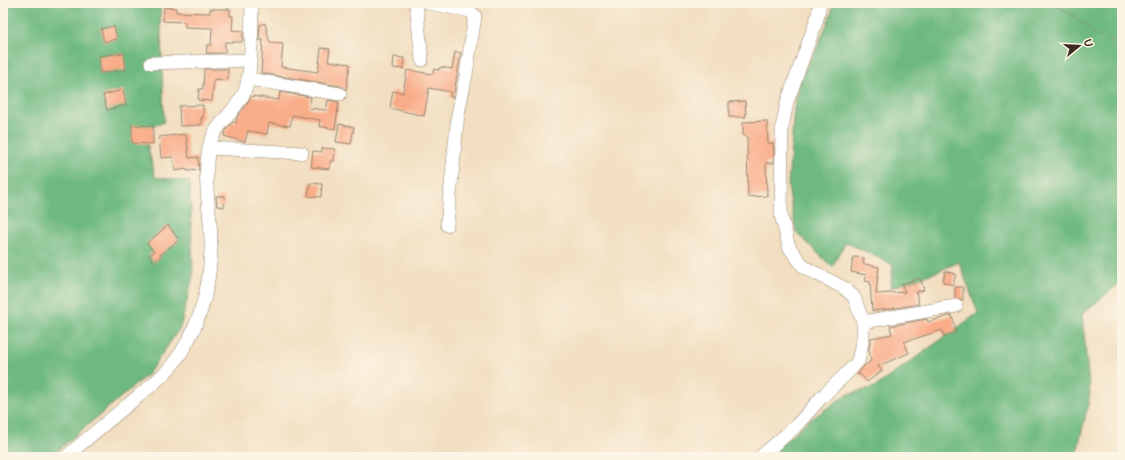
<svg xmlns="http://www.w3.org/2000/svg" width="1125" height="460" font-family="Pangolin,sans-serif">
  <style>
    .forest { fill: #6eb981; stroke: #547250 }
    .building { fill: #f9ac88 }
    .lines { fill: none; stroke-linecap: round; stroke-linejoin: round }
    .minor-casing { stroke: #96846f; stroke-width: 14 }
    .path { stroke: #96846f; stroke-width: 2; stroke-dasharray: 1 3; stroke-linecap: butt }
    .minor { stroke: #fff; stroke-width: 13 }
  </style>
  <rect width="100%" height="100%" fill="#fcf5e5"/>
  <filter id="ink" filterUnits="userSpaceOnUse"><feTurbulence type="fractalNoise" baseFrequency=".025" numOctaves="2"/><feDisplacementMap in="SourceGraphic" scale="8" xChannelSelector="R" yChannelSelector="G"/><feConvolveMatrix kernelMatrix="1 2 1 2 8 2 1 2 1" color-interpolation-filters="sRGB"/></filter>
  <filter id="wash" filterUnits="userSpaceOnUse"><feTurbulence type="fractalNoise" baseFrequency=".012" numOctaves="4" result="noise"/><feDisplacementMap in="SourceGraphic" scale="16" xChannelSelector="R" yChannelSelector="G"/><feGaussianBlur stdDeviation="0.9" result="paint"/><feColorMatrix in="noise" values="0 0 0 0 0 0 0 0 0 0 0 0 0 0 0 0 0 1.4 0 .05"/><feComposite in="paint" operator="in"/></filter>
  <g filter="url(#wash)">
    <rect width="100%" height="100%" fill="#f2dec0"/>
    <!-- forest -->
    <g class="forest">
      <path d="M 3,3 L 160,3 L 164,122 L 144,130 L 155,177 L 190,182 L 193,276 L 180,328 L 148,374 L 50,457 L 3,457 Z"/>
      <path d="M 833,3 L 1122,3 L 1122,281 L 1082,314 L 1090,395 L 1076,457 L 768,457 L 804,424 L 846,395 L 875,387 L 978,313 L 959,262 L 939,271 L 890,288 L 893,265 L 846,242 L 832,267 L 796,232 L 788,186 L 794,108 L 802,74 L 817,48 L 831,14 Z"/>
    </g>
    <g id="blocks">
      <!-- building -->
      <g class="building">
        <path d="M 164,7 L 176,8 L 176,12 L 210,13 L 210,9 L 230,9 L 230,16 L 233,16 L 232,30 L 243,31 L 242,42 L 225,42 L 225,53 L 206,53 L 207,45 L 211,45 L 212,28 L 185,27 L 185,22 L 163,21 Z"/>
        <path d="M 265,23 L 270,43 L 283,44 L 281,67 L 318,72 L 321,48 L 330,49 L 328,61 L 350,64 L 346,90 L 341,86 L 261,73 L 263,39 L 259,41 L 260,25 Z"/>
        <path d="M 114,26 L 117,39 L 104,42 L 101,29 Z"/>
        <path d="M 455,52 L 461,53 L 453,98 L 450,97 L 451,92 L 429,88 L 424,116 L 390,108 L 393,91 L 403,93 L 407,70 L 433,74 L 434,69 L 439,70 L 440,67 L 452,69 Z"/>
        <path d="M 124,53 L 126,70 L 100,73 L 99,56 Z"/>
        <path d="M 394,57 L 404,58 L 403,69 L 393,68 Z"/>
        <path d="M 204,69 L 228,69 L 228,80 L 214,79 L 212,101 L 198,100 L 199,89 L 203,89 Z"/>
        <path d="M 123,90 L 126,105 L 107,110 L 103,95 Z"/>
        <path d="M 280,92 L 311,97 L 309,108 L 326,110 L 328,100 L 339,102 L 335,129 L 319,126 L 320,120 L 292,115 L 290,126 L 269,123 L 267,134 L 248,131 L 245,142 L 224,136 L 226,130 L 233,122 L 236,123 L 237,117 L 252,96 L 279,100 Z"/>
        <path d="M 745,101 L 746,117 L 729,117 L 729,102 Z"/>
        <path d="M 203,105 L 203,118 L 201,118 L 201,125 L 180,126 L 179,106 Z"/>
        <path d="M 767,121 L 768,144 L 773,143 L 774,154 L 774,163 L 766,163 L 767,196 L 748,197 L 747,136 L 743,136 L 743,122 Z"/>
        <path d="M 339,124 L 354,127 L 351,144 L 336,142 Z"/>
        <path d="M 132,125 L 153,126 L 153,144 L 132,143 Z"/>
        <path d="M 186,134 L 189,158 L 198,157 L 199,170 L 187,171 L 187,169 L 175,171 L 173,157 L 161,158 L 159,137 Z"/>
        <path d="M 322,148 L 335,149 L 334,161 L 330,161 L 330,169 L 311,167 L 313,151 L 322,152 Z"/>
        <path d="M 310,183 L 322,184 L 321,197 L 308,196 Z"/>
        <path d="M 216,196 L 225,196 L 224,207 L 217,206 Z"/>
        <path d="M 168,225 L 179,240 L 160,255 L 161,256 L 154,262 L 149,255 L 154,252 L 147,243 Z"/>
        <path d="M 853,257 L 864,258 L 863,264 L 879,267 L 876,294 L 905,292 L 902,284 L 920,278 L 924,290 L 916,292 L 919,304 L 890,309 L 872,311 L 870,282 L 865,281 L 866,275 L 851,272 Z"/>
        <path d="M 945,271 L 956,274 L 953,285 L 943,282 Z"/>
        <path d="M 955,287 L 963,287 L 963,300 L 955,298 Z"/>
        <path d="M 952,315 L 956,332 L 944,336 L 942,330 L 904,342 L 909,353 L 878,366 L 882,371 L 867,382 L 860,374 L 857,375 L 864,366 L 871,361 L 869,349 L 871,338 L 892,334 L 890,326 L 927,319 L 928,322 Z"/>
      </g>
    </g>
  </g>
  <g filter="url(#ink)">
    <use href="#blocks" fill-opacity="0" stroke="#96846f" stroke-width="1"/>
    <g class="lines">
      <!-- minor casing -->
      <g class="minor-casing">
        <g id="minor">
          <path d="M 416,3 L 422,60"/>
          <path d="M 429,3 L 470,11 L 475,16 L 466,75 L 458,114 L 447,225"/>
          <path d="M 151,63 L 250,60"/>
          <path d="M 248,79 L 340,94"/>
          <path d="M 209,148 L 302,153"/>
          <path d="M 863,322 L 956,306"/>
          <path d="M 66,457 C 89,437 112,418 136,398 C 148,388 163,377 173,364 C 199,330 210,289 211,248 C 212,215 202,182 209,148 C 213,125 235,113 244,93 C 253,73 251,26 252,3"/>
          <path d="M 760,457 L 795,427 L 821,398 L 851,369 L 858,361 L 863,338 L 863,322 L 854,297 L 844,288 L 804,267 L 789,247 L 781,215 L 782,128 L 787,102 L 817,19 L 820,3"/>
        </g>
      </g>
      <!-- path -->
      <g class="path">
        <path d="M 1051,3 L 1122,43"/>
        <path d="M 1116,457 L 1122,443"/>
      </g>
      <!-- minor -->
      <use href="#minor" class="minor"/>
    </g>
  </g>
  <!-- margin -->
  <rect width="1125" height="460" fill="none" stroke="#fcf5e5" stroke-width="16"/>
  <!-- north arrow -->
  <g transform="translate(1079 46) rotate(72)" stroke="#fcf5e5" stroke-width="3" paint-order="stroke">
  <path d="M0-3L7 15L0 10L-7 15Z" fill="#3b2a1e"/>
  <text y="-6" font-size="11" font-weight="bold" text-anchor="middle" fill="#3b2a1e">U</text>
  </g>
</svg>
